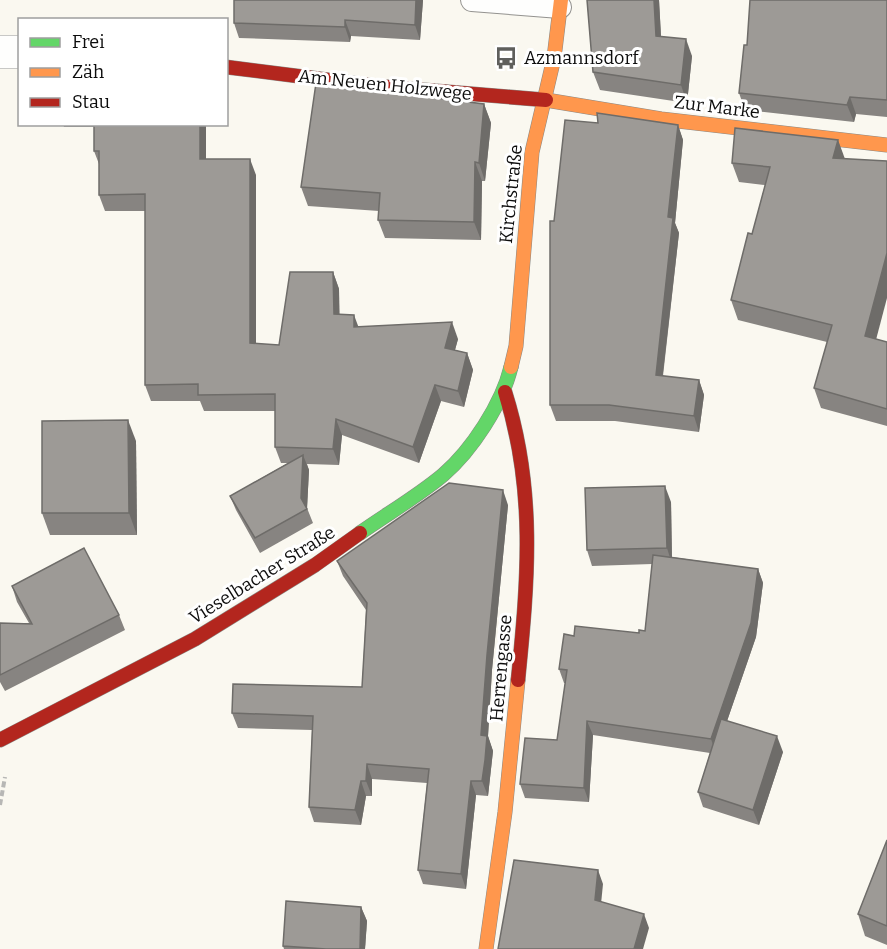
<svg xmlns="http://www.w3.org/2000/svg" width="887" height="949" font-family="Bitter,serif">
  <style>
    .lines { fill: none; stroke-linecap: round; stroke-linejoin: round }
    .lane-casing { stroke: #93928f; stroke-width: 24 }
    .street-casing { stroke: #93928f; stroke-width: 34 }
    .fast-casing { stroke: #8a8985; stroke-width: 15 }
    .slow-casing { stroke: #8a8985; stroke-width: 15 }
    .jam-casing { stroke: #8a8985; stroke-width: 15 }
    .path { stroke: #b7b7b5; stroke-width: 4; stroke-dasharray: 6 3; stroke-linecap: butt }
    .lane { stroke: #fefefd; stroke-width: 22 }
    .street { stroke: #fefefd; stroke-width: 33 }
    .fast { stroke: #63d668; stroke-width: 14 }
    .slow { stroke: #ff974d; stroke-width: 14 }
    .jam { stroke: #b3261e; stroke-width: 14 }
    .wall { fill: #878481 }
    .shaded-wall { fill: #6e6c69 }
    .building { fill: #9d9a96; stroke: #6e6c69; stroke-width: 1.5 }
    .labels { text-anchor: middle; stroke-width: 6; stroke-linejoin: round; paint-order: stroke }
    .poi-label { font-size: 18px; fill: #0c0c0c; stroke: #fff; text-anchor: start }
    .street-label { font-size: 18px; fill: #0c0c0c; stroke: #fff }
  </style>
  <rect width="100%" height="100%" fill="#faf8f0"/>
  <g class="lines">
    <!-- lane casing -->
    <g class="lane-casing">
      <path id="lane" d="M 472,0 L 560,7"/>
    </g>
    <!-- street casing -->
    <g class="street-casing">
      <path id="street" d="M 0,52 L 20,52"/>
    </g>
    <!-- fast casing -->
    <g class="fast-casing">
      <path id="fast" d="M 360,533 C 387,514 418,496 443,475 C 472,450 502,404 511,367"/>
    </g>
    <!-- slow casing -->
    <g class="slow-casing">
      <g id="slow">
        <path d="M 546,100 L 661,119 L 887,145"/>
        <path d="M 511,367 L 516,346 L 532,152 L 554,58 L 561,0"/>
        <path d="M 486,949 L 505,812 L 518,680"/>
      </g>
    </g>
    <!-- jam casing -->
    <g class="jam-casing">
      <g id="jam">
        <path d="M 226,67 L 376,86 L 546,100"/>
        <path d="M 505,392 C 536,490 528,580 518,680"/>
        <path d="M 0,740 L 195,639 L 315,565 L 360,533"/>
      </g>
    </g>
    <!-- path -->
    <path class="path" d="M 0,805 L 5,777"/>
    <!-- lane -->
    <use href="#lane" class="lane"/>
    <!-- street -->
    <use href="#street" class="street"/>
    <!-- fast -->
    <use href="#fast" class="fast"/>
    <!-- slow -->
    <use href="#slow" class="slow"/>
    <!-- jam -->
    <use href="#jam" class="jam"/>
  </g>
  <!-- wall -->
  <g class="wall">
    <path d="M 423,0 L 420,40 L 351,36 L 350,42 L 239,38 L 234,23 Z"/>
    <path d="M 587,0 L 659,0 L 661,37 L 692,56 L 687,103 L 600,90 L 593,72 Z"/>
    <path d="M 887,0 L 887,117 L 856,114 L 854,122 L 745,110 L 739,93 L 747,45 Z"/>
    <path d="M 484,104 L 491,123 L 485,181 L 482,181 L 481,240 L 385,238 L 378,220 L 379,211 L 308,206 L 301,187 Z"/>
    <path d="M 598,123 L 678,125 L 683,140 L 675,223 L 679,233 L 663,376 L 699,380 L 704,395 L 699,432 L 615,421 L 556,421 L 550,405 L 554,221 Z"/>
    <path d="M 63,124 L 206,124 L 206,159 L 256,175 L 256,344 L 279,345 L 333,272 L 339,289 L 339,314 L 359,327 L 458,339 L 455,350 L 467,353 L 473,370 L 464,407 L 441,401 L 419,463 L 342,435 L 339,465 L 307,464 L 309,470 L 307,508 L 313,523 L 260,553 L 236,510 L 230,496 L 288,463 L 281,463 L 275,447 L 275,411 L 204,411 L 200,401 L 151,401 L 145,385 L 145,211 L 105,211 L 99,195 L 99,164 L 94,151 L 94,127 L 64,127 Z"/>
    <path d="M 838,140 L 844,159 L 876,339 L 887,342 L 887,426 L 821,408 L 814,388 L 827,342 L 738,320 L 731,300 L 752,234 L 765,185 L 739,182 L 732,163 Z"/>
    <path d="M 136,441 L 137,535 L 50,535 L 42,513 Z"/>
    <path d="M 671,502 L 672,557 L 758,569 L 763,583 L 756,637 L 727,721 L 783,752 L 759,825 L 703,807 L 698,792 L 710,753 L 593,735 L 589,802 L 525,798 L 520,784 L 557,740 L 565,683 L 564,683 L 559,669 L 574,636 L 639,633 L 645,631 L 652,564 L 592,566 L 587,550 Z"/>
    <path d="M 508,505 L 492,670 L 488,736 L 493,751 L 488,796 L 476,795 L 466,889 L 423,884 L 418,870 L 427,783 L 372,779 L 372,796 L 366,796 L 361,825 L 314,822 L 309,807 L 312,730 L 238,728 L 232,713 L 362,687 L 366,610 L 343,576 L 337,561 Z"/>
    <path d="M 12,586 L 119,615 L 125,630 L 5,691 L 0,682 L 0,623 L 29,623 L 17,602 Z"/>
    <path d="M 887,840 L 887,945 L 865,936 L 858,914 Z"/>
    <path d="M 361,907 L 367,921 L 365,949 L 284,949 L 283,946 Z"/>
  </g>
  <!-- shaded-wall -->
  <g class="shaded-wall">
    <path d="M 416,0 L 423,0 L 420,40 L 415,25 Z"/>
    <path d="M 654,0 L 659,0 L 662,54 L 656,36 Z"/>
    <path d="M 345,20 L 351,36 L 350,42 L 345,27 Z"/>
    <path d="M 686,39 L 692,56 L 687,103 L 681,85 Z"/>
    <path d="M 850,97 L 856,114 L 854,122 L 847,105 Z"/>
    <path d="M 484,104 L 491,123 L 485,181 L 479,163 Z"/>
    <path d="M 200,124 L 206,124 L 206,175 L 200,159 Z"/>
    <path d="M 678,125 L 683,140 L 675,223 L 679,233 L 661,390 L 656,375 L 668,217 Z"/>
    <path d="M 838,140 L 845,159 L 833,158 Z"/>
    <path d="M 250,159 L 256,175 L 256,359 L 250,343 Z"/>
    <path d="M 475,162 L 482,181 L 481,240 L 474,222 Z"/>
    <path d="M 887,253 L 887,298 L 872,355 L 865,336 Z"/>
    <path d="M 333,272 L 339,289 L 340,330 L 334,314 Z"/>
    <path d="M 354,315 L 360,331 L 354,327 Z"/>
    <path d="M 452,322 L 458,339 L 451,364 L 445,348 Z"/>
    <path d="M 467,353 L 473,370 L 464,407 L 458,391 Z"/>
    <path d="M 699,380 L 704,395 L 699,432 L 694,416 Z"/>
    <path d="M 435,385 L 441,401 L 419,463 L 413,447 Z"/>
    <path d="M 336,419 L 342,435 L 339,465 L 333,449 Z"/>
    <path d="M 128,420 L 136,441 L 137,535 L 129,513 Z"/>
    <path d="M 303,455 L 309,470 L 307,509 L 301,498 Z"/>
    <path d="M 665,486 L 671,502 L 672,564 L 667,548 Z"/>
    <path d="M 503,490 L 508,505 L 492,670 L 488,736 L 493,751 L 488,796 L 482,781 L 481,735 L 487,655 Z"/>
    <path d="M 758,569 L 763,583 L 756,637 L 716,753 L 711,739 Z"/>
    <path d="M 587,721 L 593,735 L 589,802 L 584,788 Z"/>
    <path d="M 777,736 L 783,752 L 759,825 L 753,810 Z"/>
    <path d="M 367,764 L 372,779 L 372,796 L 366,781 Z"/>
    <path d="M 361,781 L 366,796 L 361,825 L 355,810 Z"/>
    <path d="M 471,781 L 476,795 L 466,889 L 461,874 Z"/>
    <path d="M 598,870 L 603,884 L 600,914 L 595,900 Z"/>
    <path d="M 361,907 L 367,921 L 365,949 L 360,949 Z"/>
    <path d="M 644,914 L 649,928 L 643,949 L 634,949 Z"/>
  </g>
  <!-- building -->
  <g class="building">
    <path d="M 234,0 L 416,0 L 415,25 L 345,20 L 345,27 L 234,23 Z"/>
    <path d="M 587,0 L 654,0 L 656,36 L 686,39 L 681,85 L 593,72 Z"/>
    <path d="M 750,0 L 887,0 L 887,100 L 850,97 L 847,105 L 739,93 L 744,45 L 747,45 Z"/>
    <path d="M 316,83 L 484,104 L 479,163 L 475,162 L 474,222 L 378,220 L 380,193 L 301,187 Z"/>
    <path d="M 597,113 L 678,125 L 668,217 L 673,218 L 656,375 L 699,380 L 694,416 L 609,405 L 550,405 L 550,221 L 554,221 L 565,120 L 598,123 Z"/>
    <path d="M 94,124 L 200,124 L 200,159 L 250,159 L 250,343 L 279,345 L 290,272 L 333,272 L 334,314 L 354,315 L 354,327 L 452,322 L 445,348 L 467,353 L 458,391 L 435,385 L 413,447 L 336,419 L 333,449 L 275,447 L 275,394 L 198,395 L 198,384 L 145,385 L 145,194 L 99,195 L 99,151 L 94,151 Z"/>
    <path d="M 735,128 L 838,140 L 833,158 L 887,161 L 887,253 L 865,336 L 887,342 L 887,409 L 814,388 L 832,325 L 731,300 L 748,233 L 752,234 L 770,167 L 732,163 Z"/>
    <path d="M 128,420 L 129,513 L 42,513 L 42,421 Z"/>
    <path d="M 303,455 L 301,498 L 307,509 L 255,538 L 230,496 Z"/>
    <path d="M 449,483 L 503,490 L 487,655 L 481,735 L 487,736 L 485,760 L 482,781 L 471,781 L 461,874 L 418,870 L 429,769 L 367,764 L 366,781 L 361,781 L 355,810 L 309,807 L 313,716 L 232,713 L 233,684 L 362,687 L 367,603 L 337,561 Z"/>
    <path d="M 665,486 L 667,548 L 587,550 L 585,488 Z"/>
    <path d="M 84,548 L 119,615 L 0,675 L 0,623 L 32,624 L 12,586 Z"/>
    <path d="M 653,555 L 758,569 L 751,623 L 711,739 L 587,721 L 584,788 L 520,784 L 525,738 L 557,740 L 567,670 L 559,669 L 564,634 L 574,636 L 575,626 L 639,633 L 639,630 L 645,631 Z"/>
    <path d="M 721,719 L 777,736 L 753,810 L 698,792 Z"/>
    <path d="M 887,840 L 887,926 L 858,914 Z"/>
    <path d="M 514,860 L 598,870 L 595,900 L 644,914 L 634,949 L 498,949 Z"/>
    <path d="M 286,901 L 361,907 L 360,949 L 326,949 L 283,946 Z"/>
  </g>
  <!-- icons -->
  <defs>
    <g id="bus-bare" transform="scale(1.8)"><path d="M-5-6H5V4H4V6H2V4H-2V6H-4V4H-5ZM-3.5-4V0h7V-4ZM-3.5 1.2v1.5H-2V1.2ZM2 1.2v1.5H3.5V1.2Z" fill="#5f5f5c" stroke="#fff" stroke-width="2.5" paint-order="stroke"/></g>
  </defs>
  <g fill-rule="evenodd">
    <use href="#bus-bare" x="506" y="58"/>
  </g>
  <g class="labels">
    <!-- poi labels -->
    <g class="poi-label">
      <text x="524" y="64">Azmannsdorf</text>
    </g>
    <!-- street labels -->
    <g class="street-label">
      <text transform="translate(385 85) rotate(6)" y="6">Am Neuen Holzwege</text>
      <text transform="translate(717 107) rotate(7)" y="6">Zur Marke</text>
      <text transform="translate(511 194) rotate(-84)" y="6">Kirchstraße</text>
      <text transform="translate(262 575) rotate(-32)" y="6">Vieselbacher Straße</text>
      <text transform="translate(501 668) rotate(-85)" y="6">Herrengasse</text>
    </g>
  </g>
  <!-- legend -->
  <rect x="18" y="18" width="210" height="108" fill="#ffffff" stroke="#9e9e9e" stroke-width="1.5"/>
  <rect x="30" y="38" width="30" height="9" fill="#63d668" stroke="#9e9e9e" stroke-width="1.5"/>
  <text x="72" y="48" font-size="18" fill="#0c0c0c">Frei</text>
  <rect x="30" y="68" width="30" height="9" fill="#ff974d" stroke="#9e9e9e" stroke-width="1.5"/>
  <text x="72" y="78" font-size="18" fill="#0c0c0c">Zäh</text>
  <rect x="30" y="98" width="30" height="9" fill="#b3261e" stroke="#9e9e9e" stroke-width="1.5"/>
  <text x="72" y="108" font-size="18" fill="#0c0c0c">Stau</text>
</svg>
